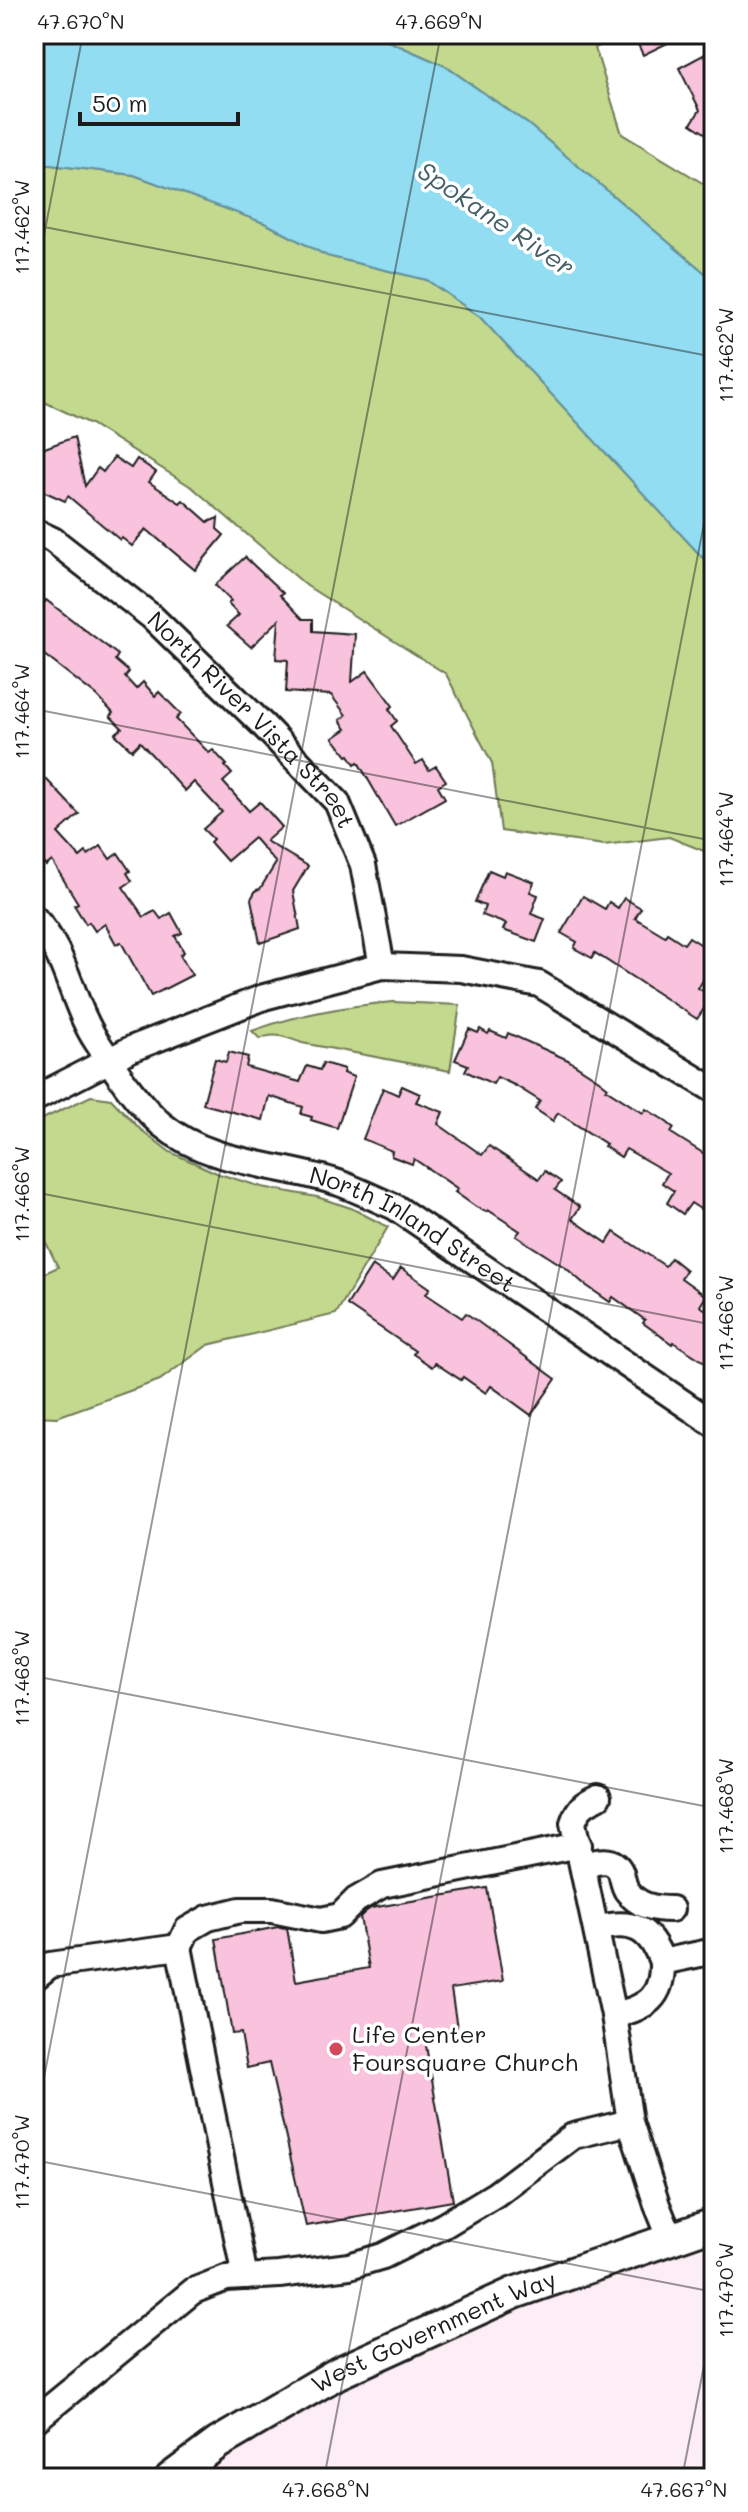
<svg xmlns="http://www.w3.org/2000/svg" width="748" height="2512" font-family="Mali,sans-serif">
  <style>
    .built { fill: #fdedf5 }
    .green { fill: #c3d98e; stroke: #707a55; stroke-width: 2 }
    .water { fill: #92ddf2; stroke: #63909c; stroke-width: 2 }
    .building { fill: #f9c3dd; stroke: #1c1c1c; stroke-width: 2 }
    .lines { fill: none; stroke-linecap: round; stroke-linejoin: round }
    .minor-casing { stroke: #1c1c1c; stroke-width: 30 }
    .major-casing { stroke: #1c1c1c; stroke-width: 36 }
    .minor { stroke: #fff; stroke-width: 24 }
    .major { stroke: #fff; stroke-width: 30 }
    .ticks { fill: none; stroke: #1c1c1c; stroke-width: 2; stroke-opacity: 0.45 }
    .poi-dot { fill: #d1495b; stroke: #fff; stroke-width: 3 }
    .labels { text-anchor: middle; stroke-width: 7; stroke-linejoin: round; paint-order: stroke }
    .street-label { font-size: 24px; fill: #1c1c1c; stroke: #fff }
    .poi-label { font-size: 24px; fill: #1c1c1c; stroke: #fff; text-anchor: start }
    .water-label { font-size: 26px; font-style: italic; fill: #456067; stroke: #fff }
    .neatline { fill: none; stroke: #1c1c1c; stroke-width: 3 }
    .ticks-label { font-size: 20px; text-anchor: middle; fill: #1c1c1c }
  </style>
  <rect width="100%" height="100%" fill="#fff"/>
  <filter id="ink" filterUnits="userSpaceOnUse"><feTurbulence type="fractalNoise" baseFrequency=".0125" numOctaves="2"/><feDisplacementMap in="SourceGraphic" scale="16" xChannelSelector="R" yChannelSelector="G"/><feConvolveMatrix kernelMatrix="1 2 1 2 8 2 1 2 1" color-interpolation-filters="sRGB"/></filter>
  <g filter="url(#ink)">
    <!-- built -->
    <path class="built" d="M 714,2246 L 714,2478 L 190,2478 L 223,2452 L 453,2335 L 638,2264 Z"/>
    <!-- green -->
    <g class="green">
      <path d="M 372,34 L 623,34 L 595,48 L 622,134 L 714,190 L 714,285 L 705,273 L 528,124 L 445,66 Z"/>
      <path d="M 34,163 L 134,175 L 267,224 L 328,256 L 427,280 L 480,317 L 714,570 L 714,855 L 669,837 L 604,845 L 501,831 L 492,763 L 446,674 L 307,586 L 193,488 L 91,424 L 34,397 Z"/>
      <path d="M 393,1002 L 460,1005 L 450,1071 L 302,1043 C 288,1038 274,1031 260,1039 L 252,1031 C 298,1014 345,1006 393,1002 Z"/>
      <path d="M 91,1096 L 111,1099 L 140,1129 L 170,1152 L 219,1174 L 262,1187 L 317,1197 L 351,1208 L 388,1227 L 336,1314 L 208,1345 L 160,1380 L 57,1417 L 34,1416 L 34,1278 L 58,1267 L 34,1218 L 34,1123 Z"/>
    </g>
    <!-- water -->
    <path class="water" d="M 34,34 L 372,34 L 445,66 L 528,124 L 705,273 L 714,285 L 714,570 L 480,317 L 427,280 L 327,256 L 267,224 L 134,175 L 34,163 Z"/>
    <!-- building -->
    <g class="building">
      <path d="M 633,34 L 686,34 L 643,55 Z"/>
      <path d="M 705,54 L 714,71 L 714,139 L 691,124 L 700,110 L 679,68 Z"/>
      <path d="M 74,437 L 85,486 L 98,468 L 103,472 L 114,457 L 131,468 L 137,459 L 156,472 L 149,482 L 180,503 L 183,500 L 208,522 L 218,518 L 217,529 L 224,535 L 195,570 L 146,529 L 132,546 L 122,538 L 120,540 L 68,496 L 65,501 L 34,487 L 34,452 Z"/>
      <path d="M 245,557 L 283,593 L 280,595 L 303,619 L 313,619 L 313,631 L 355,634 L 352,682 L 367,671 L 393,706 L 389,709 L 397,721 L 391,726 L 416,764 L 423,760 L 429,770 L 436,766 L 446,781 L 438,786 L 445,798 L 395,826 L 358,762 L 355,764 L 349,755 L 347,756 L 333,738 L 346,729 L 340,720 L 346,715 L 331,695 L 286,692 L 288,660 L 276,659 L 279,620 L 251,647 L 227,626 L 239,615 L 228,604 L 231,601 L 215,585 Z"/>
      <path d="M 34,596 L 44,603 L 46,600 L 118,655 L 115,660 L 129,672 L 125,677 L 136,689 L 143,682 L 155,696 L 159,692 L 181,714 L 176,719 L 209,753 L 213,750 L 227,765 L 225,766 L 232,774 L 223,782 L 249,811 L 260,802 L 282,827 L 266,841 L 308,866 L 293,891 L 300,929 L 260,943 L 251,899 L 256,890 L 260,889 L 276,863 L 254,838 L 227,861 L 210,842 L 213,839 L 203,829 L 222,812 L 194,782 L 185,791 L 140,742 L 132,750 L 115,734 L 122,728 L 110,716 L 113,713 L 97,696 L 34,647 Z"/>
      <path d="M 46,779 L 79,814 L 58,833 L 80,857 L 86,852 L 88,855 L 101,846 L 110,859 L 118,853 L 130,871 L 127,873 L 132,881 L 123,887 L 144,917 L 155,911 L 161,919 L 171,913 L 182,933 L 175,936 L 184,952 L 180,955 L 192,975 L 151,996 L 121,942 L 116,944 L 105,924 L 95,931 L 89,922 L 86,924 L 74,905 L 78,903 L 52,861 L 46,866 L 34,853 L 34,790 Z"/>
      <path d="M 489,870 L 503,876 L 505,871 L 534,882 L 530,892 L 538,895 L 531,914 L 545,919 L 536,942 L 503,930 L 506,924 L 482,915 L 485,906 L 475,902 Z"/>
      <path d="M 583,896 L 605,909 L 609,902 L 618,908 L 624,898 L 641,908 L 635,918 L 665,936 L 667,933 L 684,944 L 689,937 L 708,949 L 703,957 L 714,964 L 698,988 L 712,997 L 697,1019 L 595,953 L 592,958 L 574,948 L 577,942 L 561,933 Z"/>
      <path d="M 469,1029 L 478,1033 L 480,1029 L 488,1034 L 490,1031 L 506,1038 L 508,1033 L 568,1060 L 599,1080 L 608,1087 L 606,1089 L 643,1113 L 646,1109 L 664,1120 L 674,1128 L 671,1133 L 714,1160 L 714,1218 L 691,1203 L 683,1214 L 667,1203 L 674,1191 L 662,1183 L 668,1173 L 626,1149 L 621,1157 L 604,1146 L 606,1144 L 558,1113 L 553,1121 L 535,1109 L 540,1101 L 516,1086 L 497,1077 L 493,1084 L 465,1071 L 468,1065 L 455,1060 Z"/>
      <path d="M 229,1052 L 248,1057 L 246,1067 L 300,1082 L 307,1066 L 320,1070 L 323,1063 L 344,1069 L 343,1073 L 354,1077 L 337,1128 L 311,1120 L 312,1117 L 301,1114 L 303,1107 L 269,1096 L 263,1120 L 203,1104 L 215,1059 L 226,1062 Z"/>
      <path d="M 402,1086 L 420,1094 L 416,1102 L 443,1112 L 438,1124 L 482,1155 L 489,1146 L 539,1179 L 545,1171 L 561,1182 L 555,1190 L 580,1207 L 572,1219 L 607,1243 L 614,1232 L 665,1266 L 671,1258 L 686,1270 L 681,1278 L 706,1296 L 700,1306 L 714,1315 L 714,1368 L 673,1342 L 672,1344 L 643,1323 L 645,1320 L 613,1297 L 610,1302 L 584,1284 L 566,1268 L 516,1236 L 520,1231 L 488,1210 L 486,1212 L 476,1207 L 455,1192 L 458,1189 L 414,1159 L 412,1164 L 391,1156 L 392,1151 L 363,1139 L 383,1088 L 398,1095 Z"/>
      <path d="M 372,1266 L 393,1280 L 401,1268 L 430,1288 L 426,1294 L 462,1318 L 466,1313 L 556,1379 L 531,1415 L 491,1386 L 486,1393 L 463,1377 L 461,1380 L 435,1363 L 432,1367 L 413,1354 L 415,1351 L 347,1305 Z"/>
      <path d="M 487,1888 L 503,1981 L 451,1989 L 457,2028 L 424,2034 L 453,2201 L 306,2226 L 269,2063 L 247,2068 L 241,2033 L 232,2034 L 216,1939 L 278,1927 L 287,1928 L 296,1981 L 369,1968 L 360,1917 L 365,1912 L 371,1908 Z"/>
    </g>
    <g class="lines">
      <!-- minor casing -->
      <g class="minor-casing">
        <g id="minor">
          <path id="s1" d="M 34,531 L 53,540 L 152,617 L 263,725 L 337,802 L 363,865 L 382,966"/>
          <path id="s2" d="M 34,918 C 67,952 71,1003 97,1042 C 116,1071 135,1101 161,1124 C 211,1166 280,1163 339,1183 C 358,1190 376,1199 395,1207 L 714,1424"/>
          <path d="M 34,1099 L 131,1049 L 264,997 L 382,966 L 461,969 L 539,984 L 714,1090"/>
          <path d="M 598,1797 C 584,1803 578,1808 573,1823 L 614,2015 L 630,2122 L 657,2205 L 670,2237"/>
          <path d="M 583,1866 C 597,1861 614,1856 621,1873 C 623,1879 623,1885 627,1891 C 638,1906 654,1909 671,1909"/>
          <path d="M 597,1929 C 632,1919 650,1928 662,1962 L 714,1951"/>
          <path d="M 179,1947 L 187,1930 L 208,1918 L 240,1910 L 272,1910 L 321,1920 L 340,1916 L 356,1900 L 382,1885 L 579,1845"/>
          <path d="M 34,1978 L 50,1965 L 179,1947 L 245,2277"/>
          <path d="M 614,2015 C 646,2008 663,1998 662,1962"/>
          <path d="M 34,2421 L 193,2291 L 226,2278 L 279,2275 L 349,2266 L 383,2256 L 443,2226 L 496,2194 L 573,2136 L 630,2122"/>
        </g>
      </g>
      <!-- major casing -->
      <g class="major-casing">
        <g id="major">
          <path id="s3" d="M 171,2478 L 218,2443 L 338,2373 L 514,2293 L 714,2224"/>
        </g>
      </g>
      <!-- minor -->
      <use href="#minor" class="minor"/>
      <!-- major -->
      <use href="#major" class="major"/>
    </g>
  </g>
  <!-- ticks -->
  <path class="ticks" d="M 34,225 L 714,357M 34,287 L 83,34M 34,709 L 714,841M 34,1192 L 714,1325M 34,1676 L 714,1808M 34,2129 L 441,34M 34,2160 L 714,2292M 324,2478 L 714,472M 682,2478 L 714,2314"/>
  <!-- markers -->
  <circle class="poi-dot" cx="336" cy="2049" r="8"/>
  <g class="labels">
    <!-- street labels -->
    <g class="street-label">
      <text dy="8" stroke="none"><textPath href="#s1" startOffset="290">North River Vista Street</textPath></text>
      <text dy="8" stroke="none"><textPath href="#s2" startOffset="520">North Inland Street</textPath></text>
      <text dy="8" stroke="none"><textPath href="#s3" startOffset="302">West Government Way</textPath></text>
    </g>
    <!-- poi labels -->
    <g class="poi-label">
      <text x="352" y="2043">Life Center<tspan x="352" dy="28">Foursquare Church</tspan></text>
    </g>
    <!-- water labels -->
    <g class="water-label">
      <text transform="translate(496 219) rotate(34)" y="9">Spokane River</text>
    </g>
  </g>
  <!-- margin -->
  <rect width="748" height="2512" fill="none" stroke="#fff" stroke-width="88"/>
  <!-- scale -->
  <path d="M80 112v12h158v-12" fill="none" stroke="#1c1c1c" stroke-width="4"/>
  <text x="92" y="112" font-size="24" fill="#1c1c1c" stroke="#ffffff" stroke-width="6" paint-order="stroke">50 m</text>
  <rect x="44" y="44" width="660" height="2424" class="neatline"/>
  <g class="ticks-label">
    <text x="81" y="29">47.670°N</text>
    <text x="439" y="29">47.669°N</text>
    <text transform="translate(22 227) rotate(-90)" y="7">117.462°W</text>
    <text transform="translate(726 355) rotate(-90)" y="7">117.462°W</text>
    <text transform="translate(22 711) rotate(-90)" y="7">117.464°W</text>
    <text transform="translate(726 839) rotate(-90)" y="7">117.464°W</text>
    <text transform="translate(22 1194) rotate(-90)" y="7">117.466°W</text>
    <text transform="translate(726 1323) rotate(-90)" y="7">117.466°W</text>
    <text transform="translate(22 1678) rotate(-90)" y="7">117.468°W</text>
    <text transform="translate(726 1806) rotate(-90)" y="7">117.468°W</text>
    <text transform="translate(22 2162) rotate(-90)" y="7">117.470°W</text>
    <text transform="translate(726 2290) rotate(-90)" y="7">117.470°W</text>
    <text x="326" y="2497">47.668°N</text>
    <text x="684" y="2497">47.667°N</text>
  </g>
</svg>
